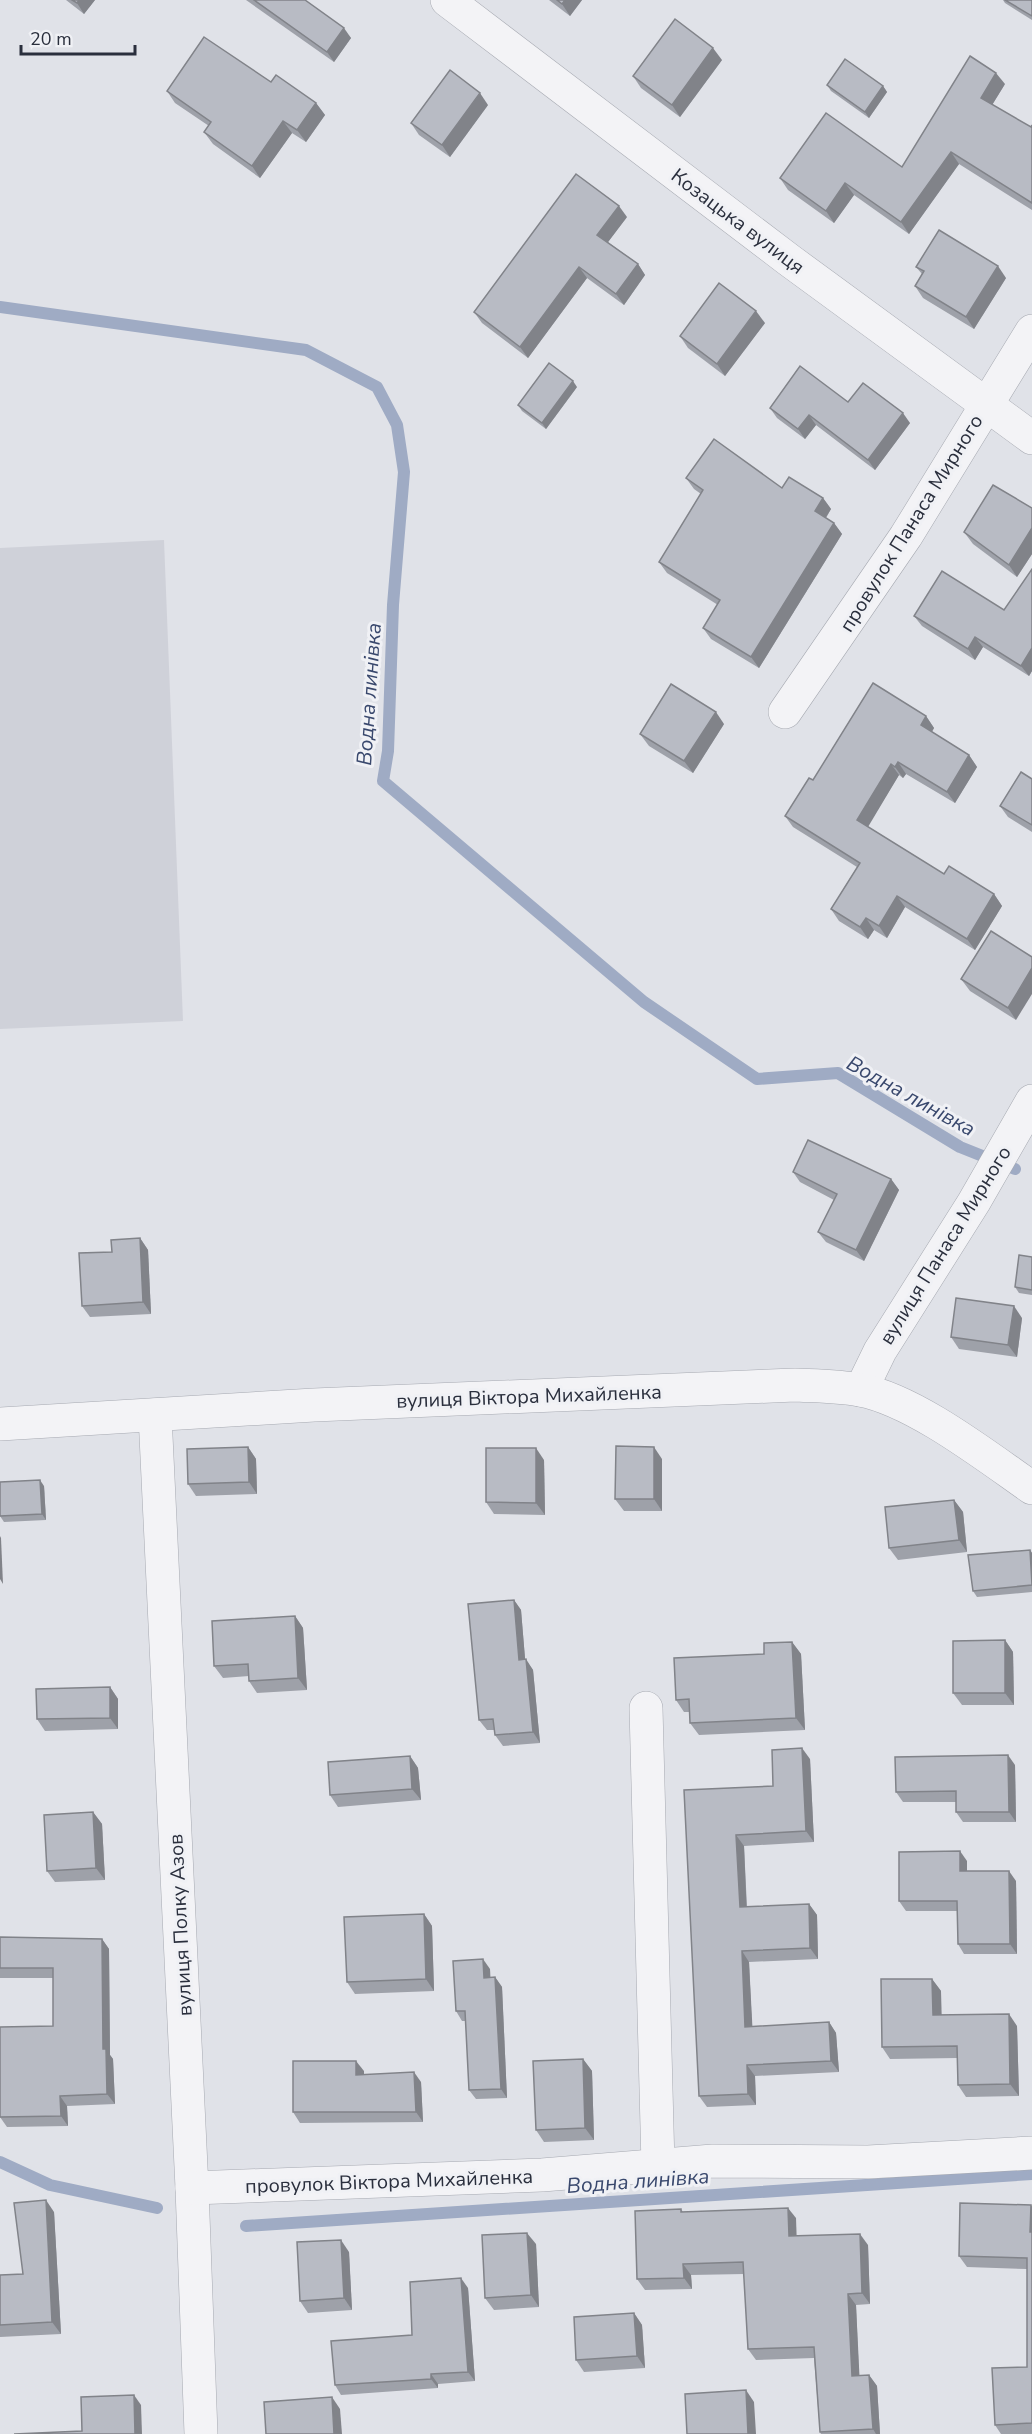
<svg xmlns="http://www.w3.org/2000/svg" width="1032" height="2434" font-family="'Nunito Sans',sans-serif">
  <style>
    .built { fill: #cfd1d9 }
    .lines { fill: none; stroke-linecap: round; stroke-linejoin: round }
    .stream { stroke: #9fabc4; stroke-width: 12 }
    .minor-casing { stroke: #a6a9b1; stroke-width: 34 }
    .minor { stroke: #f3f3f6; stroke-width: 33 }
    .wall { fill: #9ea1a9 }
    .shaded-wall { fill: #818389 }
    .building { fill: #b8bbc4; stroke: #818389; stroke-width: 1.5 }
    .labels { text-anchor: middle; stroke-width: 6; stroke-linejoin: round; paint-order: stroke }
    .street-label { font-size: 20px; fill: #2a2f3d; stroke: #f0f1f5 }
    .water-label { font-size: 21px; font-style: italic; fill: #39486d; stroke: #f0f1f5 }
  </style>
  <rect width="100%" height="100%" fill="#e0e2e8"/>
  <!-- built -->
  <path class="built" d="M 164,540 L 183,1021 L 0,1029 L 0,548 Z"/>
  <g class="lines">
    <!-- stream -->
    <g class="stream">
      <path d="M 0,307 L 306,350 L 377,387 L 397,425 L 404,472 L 393,605 L 388,751 L 383,781 L 644,1002 L 757,1079 L 838,1073 L 960,1147 L 1015,1169"/>
      <path d="M 0,2162 L 50,2185 L 157,2208"/>
      <path d="M 246,2226 L 1032,2174"/>
    </g>
    <!-- minor casing -->
    <g class="minor-casing">
      <g id="minor">
        <path d="M 447,0 L 789,260 L 1032,438"/>
        <path d="M 785,712 L 906,536 L 1032,331"/>
        <path d="M 861,1390 L 880,1351 L 974,1202 L 1032,1101"/>
        <path d="M 155,1415 L 192,2188 L 201,2434"/>
        <path d="M 0,1424 L 314,1405 L 795,1385 C 816,1386 838,1386 860,1390 C 914,1400 986,1456 1032,1488"/>
        <path d="M 646,1708 L 658,2165"/>
        <path d="M 192,2188 L 542,2175 L 713,2161 L 868,2162 L 1032,2153"/>
      </g>
    </g>
    <!-- minor -->
    <use href="#minor" class="minor"/>
  </g>
  <!-- wall -->
  <g class="wall">
    <path d="M 66,0 L 95,0 L 84,14 Z"/>
    <path d="M 246,0 L 305,0 L 351,38 L 334,62 Z"/>
    <path d="M 549,0 L 582,0 L 570,16 Z"/>
    <path d="M 1003,0 L 1032,0 L 1032,20 L 1005,3 Z"/>
    <path d="M 722,60 L 680,117 L 641,88 L 633,76 Z"/>
    <path d="M 271,82 L 316,103 L 325,115 L 306,142 L 292,133 L 260,178 L 213,144 L 204,132 L 209,126 L 175,103 L 167,91 Z"/>
    <path d="M 1005,84 L 992,105 L 1031,127 L 1032,125 L 1032,210 L 959,164 L 909,234 L 854,195 L 834,223 L 788,190 L 780,178 L 902,167 Z"/>
    <path d="M 827,85 L 883,86 L 887,92 L 869,118 L 831,91 Z"/>
    <path d="M 488,105 L 450,157 L 419,135 L 411,123 Z"/>
    <path d="M 627,217 L 608,242 L 638,264 L 645,275 L 624,305 L 587,278 L 528,358 L 482,323 L 474,312 Z"/>
    <path d="M 916,267 L 1006,278 L 974,329 L 923,298 L 915,286 L 922,274 Z"/>
    <path d="M 765,323 L 725,376 L 688,348 L 680,336 Z"/>
    <path d="M 577,387 L 546,429 L 522,411 L 518,405 Z"/>
    <path d="M 848,402 L 910,423 L 875,470 L 816,425 L 805,439 L 777,418 L 770,408 Z"/>
    <path d="M 686,478 L 782,488 L 823,498 L 831,509 L 826,518 L 834,523 L 842,534 L 759,668 L 711,639 L 703,628 L 718,605 L 667,573 L 659,562 L 701,494 L 694,489 Z"/>
    <path d="M 1032,508 L 1032,554 L 1017,577 L 973,544 L 964,532 Z"/>
    <path d="M 1032,569 L 1032,671 L 1029,676 L 983,647 L 975,660 L 922,626 L 914,616 L 1004,610 Z"/>
    <path d="M 926,716 L 934,728 L 932,732 L 969,755 L 977,767 L 955,803 L 906,774 L 903,778 L 899,775 L 867,827 L 944,874 L 994,894 L 1002,906 L 975,950 L 905,907 L 887,938 L 874,930 L 868,939 L 839,921 L 831,909 L 857,867 L 793,827 L 785,816 L 813,780 Z"/>
    <path d="M 724,724 L 693,773 L 649,746 L 640,734 Z"/>
    <path d="M 1032,779 L 1032,832 L 1008,817 L 1000,806 Z"/>
    <path d="M 991,931 L 1016,1020 L 970,991 L 961,979 Z"/>
    <path d="M 793,1172 L 891,1179 L 899,1190 L 864,1261 L 826,1242 L 818,1232 L 834,1200 L 800,1182 Z"/>
    <path d="M 140,1238 L 148,1250 L 151,1314 L 90,1317 L 82,1306 L 112,1252 Z"/>
    <path d="M 1032,1257 L 1032,1295 L 1019,1293 L 1015,1287 Z"/>
    <path d="M 1022,1318 L 1017,1357 L 959,1349 L 951,1337 Z"/>
    <path d="M 248,1447 L 256,1459 L 257,1494 L 196,1496 L 188,1484 Z"/>
    <path d="M 662,1459 L 662,1511 L 624,1511 L 615,1499 Z"/>
    <path d="M 544,1460 L 545,1515 L 494,1514 L 486,1502 Z"/>
    <path d="M 44,1486 L 46,1520 L 4,1522 L 0,1516 Z"/>
    <path d="M 954,1500 L 963,1512 L 967,1552 L 898,1560 L 889,1548 Z"/>
    <path d="M 1030,1550 L 1032,1553 L 1032,1592 L 977,1597 L 973,1591 Z"/>
    <path d="M 514,1600 L 521,1610 L 525,1659 L 533,1670 L 540,1743 L 503,1746 L 495,1735 L 495,1730 L 487,1730 L 479,1720 Z"/>
    <path d="M 295,1616 L 303,1628 L 307,1690 L 257,1693 L 249,1681 L 249,1676 L 223,1678 L 214,1666 Z"/>
    <path d="M 1005,1640 L 1013,1652 L 1014,1705 L 962,1705 L 953,1693 Z"/>
    <path d="M 792,1642 L 801,1654 L 805,1730 L 699,1735 L 690,1723 L 690,1712 L 684,1712 L 676,1700 L 764,1654 Z"/>
    <path d="M 110,1687 L 118,1699 L 118,1729 L 45,1731 L 37,1719 Z"/>
    <path d="M 410,1756 L 418,1768 L 421,1800 L 338,1807 L 330,1795 Z"/>
    <path d="M 810,1759 L 814,1842 L 744,1846 L 747,1907 L 809,1904 L 817,1915 L 818,1959 L 749,1962 L 752,2027 L 829,2022 L 836,2033 L 839,2072 L 755,2076 L 756,2105 L 707,2107 L 699,2096 L 684,1790 L 773,1786 Z"/>
    <path d="M 1015,1765 L 1016,1822 L 963,1822 L 956,1812 L 956,1802 L 903,1802 L 896,1792 Z"/>
    <path d="M 93,1812 L 102,1824 L 105,1880 L 55,1882 L 47,1871 Z"/>
    <path d="M 967,1861 L 967,1871 L 1016,1881 L 1017,1954 L 964,1954 L 958,1944 L 957,1911 L 906,1911 L 899,1901 Z"/>
    <path d="M 424,1914 L 432,1926 L 434,1991 L 355,1994 L 347,1982 Z"/>
    <path d="M 0,1937 L 102,1939 L 109,1949 L 110,2055 L 113,2059 L 115,2104 L 67,2106 L 68,2126 L 7,2127 L 0,2117 L 53,2026 L 53,1978 L 0,1978 Z"/>
    <path d="M 490,1969 L 490,1978 L 495,1977 L 502,1987 L 507,2098 L 476,2099 L 469,2090 L 466,2021 L 462,2021 L 456,2011 Z"/>
    <path d="M 932,1979 L 941,1991 L 941,2015 L 1017,2026 L 1019,2096 L 966,2097 L 958,2085 L 957,2058 L 890,2059 L 882,2047 Z"/>
    <path d="M 583,2059 L 592,2071 L 594,2140 L 544,2142 L 536,2130 Z"/>
    <path d="M 364,2071 L 364,2075 L 421,2082 L 423,2122 L 300,2123 L 293,2112 Z"/>
    <path d="M 1031,2205 L 1032,2207 L 1032,2434 L 1001,2434 L 995,2425 L 1027,2367 L 1027,2269 L 967,2267 L 959,2256 Z"/>
    <path d="M 681,2209 L 683,2212 L 796,2218 L 796,2236 L 868,2245 L 870,2304 L 856,2305 L 859,2376 L 869,2375 L 877,2386 L 880,2434 L 821,2434 L 820,2432 L 814,2358 L 756,2360 L 748,2349 L 744,2274 L 691,2275 L 692,2289 L 645,2290 L 637,2279 Z"/>
    <path d="M 54,2212 L 61,2334 L 0,2337 L 0,2275 L 23,2274 Z"/>
    <path d="M 536,2244 L 539,2307 L 494,2310 L 485,2298 Z"/>
    <path d="M 349,2252 L 352,2310 L 308,2313 L 300,2301 Z"/>
    <path d="M 468,2288 L 475,2381 L 438,2384 L 438,2388 L 341,2395 L 335,2385 L 412,2335 Z"/>
    <path d="M 634,2313 L 642,2325 L 645,2368 L 584,2372 L 576,2360 Z"/>
  </g>
  <!-- shaded-wall -->
  <g class="shaded-wall">
    <path d="M 79,0 L 95,0 L 84,14 L 77,3 Z"/>
    <path d="M 565,0 L 582,0 L 570,16 L 562,4 Z"/>
    <path d="M 344,28 L 351,38 L 334,62 L 327,52 Z"/>
    <path d="M 713,48 L 722,60 L 680,117 L 672,105 Z"/>
    <path d="M 996,73 L 1005,84 L 989,110 L 981,98 Z"/>
    <path d="M 883,86 L 887,92 L 869,118 L 865,112 Z"/>
    <path d="M 480,93 L 488,105 L 450,157 L 442,145 Z"/>
    <path d="M 316,103 L 325,115 L 306,142 L 297,130 Z"/>
    <path d="M 283,121 L 292,133 L 260,178 L 252,166 Z"/>
    <path d="M 951,152 L 959,164 L 909,234 L 901,222 Z"/>
    <path d="M 845,183 L 854,195 L 834,223 L 826,211 Z"/>
    <path d="M 619,206 L 627,217 L 605,246 L 597,235 Z"/>
    <path d="M 638,264 L 645,275 L 624,305 L 616,294 Z"/>
    <path d="M 998,266 L 1006,278 L 974,329 L 966,317 Z"/>
    <path d="M 579,267 L 587,278 L 528,358 L 520,347 Z"/>
    <path d="M 756,311 L 765,323 L 725,376 L 717,364 Z"/>
    <path d="M 573,381 L 577,387 L 546,429 L 542,423 Z"/>
    <path d="M 903,413 L 910,423 L 875,470 L 868,460 Z"/>
    <path d="M 809,415 L 816,425 L 805,439 L 798,429 Z"/>
    <path d="M 823,498 L 831,509 L 823,522 L 815,511 Z"/>
    <path d="M 834,523 L 842,534 L 759,668 L 751,657 Z"/>
    <path d="M 1032,528 L 1032,554 L 1017,577 L 1009,565 Z"/>
    <path d="M 975,637 L 983,647 L 975,660 L 968,649 Z"/>
    <path d="M 1032,648 L 1032,671 L 1029,676 L 1021,666 Z"/>
    <path d="M 716,712 L 724,724 L 693,773 L 684,761 Z"/>
    <path d="M 926,716 L 934,728 L 929,736 L 921,725 Z"/>
    <path d="M 969,755 L 977,767 L 955,803 L 947,792 Z"/>
    <path d="M 898,762 L 906,774 L 903,778 L 895,767 Z"/>
    <path d="M 891,764 L 899,775 L 865,832 L 857,820 Z"/>
    <path d="M 994,894 L 1002,906 L 975,950 L 967,939 Z"/>
    <path d="M 897,896 L 905,907 L 887,938 L 879,926 Z"/>
    <path d="M 866,918 L 874,930 L 868,939 L 860,927 Z"/>
    <path d="M 1032,968 L 1032,994 L 1016,1020 L 1008,1008 Z"/>
    <path d="M 891,1179 L 899,1190 L 864,1261 L 856,1250 Z"/>
    <path d="M 140,1238 L 148,1250 L 151,1314 L 143,1302 Z"/>
    <path d="M 1014,1306 L 1022,1318 L 1017,1357 L 1008,1345 Z"/>
    <path d="M 248,1447 L 256,1459 L 257,1494 L 249,1482 Z"/>
    <path d="M 654,1447 L 662,1459 L 662,1511 L 654,1499 Z"/>
    <path d="M 536,1448 L 544,1460 L 545,1515 L 536,1503 Z"/>
    <path d="M 40,1480 L 44,1486 L 46,1520 L 42,1514 Z"/>
    <path d="M 954,1500 L 963,1512 L 967,1552 L 959,1540 Z"/>
    <path d="M 0,1536 L 1,1538 L 3,1584 L 0,1579 Z"/>
    <path d="M 1030,1550 L 1032,1553 L 1032,1578 Z"/>
    <path d="M 514,1600 L 521,1610 L 526,1670 L 519,1660 Z"/>
    <path d="M 295,1616 L 303,1628 L 307,1690 L 298,1678 Z"/>
    <path d="M 1005,1640 L 1013,1652 L 1014,1705 L 1005,1693 Z"/>
    <path d="M 792,1642 L 801,1654 L 805,1730 L 796,1718 Z"/>
    <path d="M 526,1659 L 533,1670 L 540,1743 L 533,1732 Z"/>
    <path d="M 110,1687 L 118,1699 L 118,1729 L 110,1718 Z"/>
    <path d="M 802,1748 L 810,1759 L 814,1842 L 806,1831 Z"/>
    <path d="M 1008,1755 L 1015,1765 L 1016,1822 L 1009,1812 Z"/>
    <path d="M 410,1756 L 418,1768 L 421,1800 L 412,1789 Z"/>
    <path d="M 93,1812 L 102,1824 L 105,1880 L 96,1868 Z"/>
    <path d="M 736,1835 L 744,1846 L 747,1918 L 740,1907 Z"/>
    <path d="M 960,1851 L 967,1861 L 967,1881 L 960,1871 Z"/>
    <path d="M 1009,1871 L 1016,1881 L 1017,1954 L 1010,1944 Z"/>
    <path d="M 809,1904 L 817,1915 L 818,1959 L 810,1948 Z"/>
    <path d="M 424,1914 L 432,1926 L 434,1991 L 426,1979 Z"/>
    <path d="M 102,1939 L 109,1949 L 110,2055 L 113,2059 L 115,2104 L 107,2094 L 103,2049 Z"/>
    <path d="M 742,1951 L 749,1962 L 753,2038 L 745,2027 Z"/>
    <path d="M 483,1959 L 490,1969 L 491,1987 L 484,1978 Z"/>
    <path d="M 495,1977 L 502,1987 L 507,2098 L 501,2089 Z"/>
    <path d="M 932,1979 L 941,1991 L 942,2027 L 933,2015 Z"/>
    <path d="M 1009,2014 L 1017,2026 L 1019,2096 L 1010,2084 Z"/>
    <path d="M 829,2022 L 836,2033 L 839,2072 L 831,2061 Z"/>
    <path d="M 583,2059 L 592,2071 L 594,2140 L 585,2128 Z"/>
    <path d="M 356,2061 L 364,2071 L 364,2086 L 356,2075 Z"/>
    <path d="M 747,2065 L 755,2076 L 756,2105 L 748,2094 Z"/>
    <path d="M 414,2072 L 421,2082 L 423,2122 L 416,2112 Z"/>
    <path d="M 60,2096 L 67,2106 L 68,2126 L 61,2116 Z"/>
    <path d="M 46,2200 L 54,2212 L 61,2334 L 52,2322 Z"/>
    <path d="M 1031,2205 L 1032,2207 L 1032,2235 L 1030,2232 Z"/>
    <path d="M 788,2208 L 796,2218 L 797,2247 L 789,2236 Z"/>
    <path d="M 527,2233 L 536,2244 L 539,2307 L 531,2295 Z"/>
    <path d="M 860,2234 L 868,2245 L 870,2304 L 862,2293 Z"/>
    <path d="M 341,2240 L 349,2252 L 352,2310 L 344,2298 Z"/>
    <path d="M 683,2264 L 691,2275 L 692,2289 L 684,2278 Z"/>
    <path d="M 461,2278 L 468,2288 L 475,2381 L 468,2372 Z"/>
    <path d="M 848,2294 L 856,2305 L 860,2387 L 852,2376 Z"/>
    <path d="M 634,2313 L 642,2325 L 645,2368 L 637,2356 Z"/>
    <path d="M 431,2374 L 438,2384 L 438,2388 L 431,2379 Z"/>
    <path d="M 869,2375 L 877,2386 L 880,2434 L 876,2434 L 873,2429 Z"/>
    <path d="M 746,2390 L 754,2402 L 756,2434 L 748,2434 Z"/>
    <path d="M 134,2395 L 141,2405 L 142,2434 L 135,2434 Z"/>
    <path d="M 332,2397 L 340,2409 L 342,2434 L 334,2434 Z"/>
  </g>
  <!-- building -->
  <g class="building">
    <path d="M 72,0 L 79,0 L 77,3 Z"/>
    <path d="M 254,0 L 305,0 L 344,28 L 327,52 Z"/>
    <path d="M 557,0 L 565,0 L 562,4 Z"/>
    <path d="M 1005,0 L 1032,0 L 1032,16 Z"/>
    <path d="M 675,19 L 713,48 L 672,105 L 633,76 Z"/>
    <path d="M 204,37 L 271,82 L 276,75 L 316,103 L 297,130 L 283,121 L 252,166 L 204,132 L 211,122 L 167,91 Z"/>
    <path d="M 970,56 L 996,73 L 981,98 L 1031,127 L 1032,125 L 1032,203 L 951,152 L 901,222 L 845,183 L 826,211 L 780,178 L 826,113 L 902,167 Z"/>
    <path d="M 845,59 L 883,86 L 865,112 L 827,85 Z"/>
    <path d="M 450,70 L 480,93 L 442,145 L 411,123 Z"/>
    <path d="M 576,174 L 619,206 L 597,235 L 638,264 L 616,294 L 579,267 L 520,347 L 474,312 Z"/>
    <path d="M 939,230 L 998,266 L 966,317 L 915,286 L 924,271 L 916,267 Z"/>
    <path d="M 719,283 L 756,311 L 717,364 L 680,336 Z"/>
    <path d="M 549,363 L 573,381 L 542,423 L 518,405 Z"/>
    <path d="M 800,366 L 848,402 L 863,383 L 903,413 L 868,460 L 809,415 L 798,429 L 770,408 Z"/>
    <path d="M 714,439 L 782,488 L 789,477 L 823,498 L 815,511 L 834,523 L 751,657 L 703,628 L 720,600 L 659,562 L 703,490 L 686,478 Z"/>
    <path d="M 993,485 L 1032,508 L 1032,528 L 1009,565 L 964,532 Z"/>
    <path d="M 1032,569 L 1032,648 L 1021,666 L 975,637 L 968,649 L 914,616 L 942,571 L 1004,610 Z"/>
    <path d="M 873,683 L 926,716 L 921,725 L 969,755 L 947,792 L 898,762 L 895,767 L 891,764 L 857,820 L 944,874 L 949,866 L 994,894 L 967,939 L 897,896 L 879,926 L 866,918 L 860,927 L 831,909 L 860,863 L 785,816 L 809,778 L 813,780 Z"/>
    <path d="M 671,684 L 716,712 L 684,761 L 640,734 Z"/>
    <path d="M 1021,772 L 1032,779 L 1032,825 L 1000,806 Z"/>
    <path d="M 991,931 L 1032,957 L 1032,968 L 1008,1008 L 961,979 Z"/>
    <path d="M 808,1140 L 891,1179 L 856,1250 L 818,1232 L 837,1194 L 793,1172 Z"/>
    <path d="M 140,1238 L 143,1302 L 82,1306 L 79,1253 L 112,1252 L 111,1240 Z"/>
    <path d="M 1019,1255 L 1032,1257 L 1032,1290 L 1015,1287 Z"/>
    <path d="M 956,1298 L 1014,1306 L 1008,1345 L 951,1337 Z"/>
    <path d="M 616,1446 L 654,1447 L 654,1499 L 615,1499 Z"/>
    <path d="M 248,1447 L 249,1482 L 188,1484 L 187,1449 Z"/>
    <path d="M 486,1448 L 536,1448 L 536,1503 L 486,1502 Z"/>
    <path d="M 40,1480 L 42,1514 L 0,1516 L 0,1482 Z"/>
    <path d="M 954,1500 L 959,1540 L 889,1548 L 885,1507 Z"/>
    <path d="M 1030,1550 L 1032,1585 L 973,1591 L 968,1555 Z"/>
    <path d="M 514,1600 L 519,1660 L 526,1659 L 533,1732 L 495,1735 L 493,1719 L 479,1720 L 468,1604 Z"/>
    <path d="M 295,1616 L 298,1678 L 249,1681 L 248,1664 L 214,1666 L 212,1621 Z"/>
    <path d="M 1005,1640 L 1005,1693 L 953,1693 L 953,1641 Z"/>
    <path d="M 792,1642 L 796,1718 L 690,1723 L 689,1699 L 676,1700 L 674,1658 L 764,1654 L 764,1643 Z"/>
    <path d="M 110,1687 L 110,1718 L 37,1719 L 36,1689 Z"/>
    <path d="M 802,1748 L 806,1831 L 736,1835 L 740,1907 L 809,1904 L 810,1948 L 742,1951 L 745,2027 L 829,2022 L 831,2061 L 747,2065 L 748,2094 L 699,2096 L 684,1790 L 773,1786 L 772,1750 Z"/>
    <path d="M 1008,1755 L 1009,1812 L 956,1812 L 956,1791 L 896,1792 L 895,1757 Z"/>
    <path d="M 410,1756 L 412,1789 L 330,1795 L 328,1762 Z"/>
    <path d="M 93,1812 L 96,1868 L 47,1871 L 44,1815 Z"/>
    <path d="M 960,1851 L 960,1871 L 1009,1871 L 1010,1944 L 958,1944 L 957,1901 L 899,1901 L 899,1852 Z"/>
    <path d="M 424,1914 L 426,1979 L 347,1982 L 344,1917 Z"/>
    <path d="M 0,1937 L 102,1939 L 103,2049 L 106,2049 L 107,2094 L 60,2096 L 61,2116 L 0,2117 L 0,2027 L 53,2026 L 53,1968 L 0,1968 Z"/>
    <path d="M 483,1959 L 484,1978 L 495,1977 L 501,2089 L 469,2090 L 465,2011 L 456,2011 L 453,1961 Z"/>
    <path d="M 881,1979 L 932,1979 L 933,2015 L 1009,2014 L 1010,2084 L 958,2085 L 957,2046 L 882,2047 Z"/>
    <path d="M 583,2059 L 585,2128 L 536,2130 L 533,2061 Z"/>
    <path d="M 293,2061 L 356,2061 L 356,2075 L 414,2072 L 416,2112 L 293,2112 Z"/>
    <path d="M 46,2200 L 52,2322 L 0,2325 L 0,2275 L 23,2274 L 14,2203 Z"/>
    <path d="M 960,2203 L 1031,2205 L 1030,2232 L 1032,2232 L 1032,2423 L 995,2425 L 992,2368 L 1027,2367 L 1027,2258 L 959,2256 Z"/>
    <path d="M 788,2208 L 789,2236 L 860,2234 L 862,2293 L 848,2294 L 852,2376 L 869,2375 L 873,2429 L 820,2432 L 814,2347 L 748,2349 L 743,2262 L 683,2264 L 684,2278 L 637,2279 L 635,2211 L 681,2209 L 681,2212 Z"/>
    <path d="M 527,2233 L 531,2295 L 485,2298 L 482,2235 Z"/>
    <path d="M 341,2240 L 344,2298 L 300,2301 L 297,2242 Z"/>
    <path d="M 461,2278 L 468,2372 L 431,2374 L 431,2379 L 335,2385 L 331,2341 L 412,2335 L 410,2282 Z"/>
    <path d="M 634,2313 L 637,2356 L 576,2360 L 574,2317 Z"/>
    <path d="M 746,2390 L 748,2434 L 687,2434 L 685,2394 Z"/>
    <path d="M 134,2395 L 135,2434 L 14,2434 L 82,2431 L 81,2397 Z"/>
    <path d="M 332,2397 L 334,2434 L 266,2434 L 264,2402 Z"/>
  </g>
  <g class="labels">
    <!-- street labels -->
    <g class="street-label">
      <text transform="translate(738 221) rotate(37)" y="7">Козацька вулиця</text>
      <text transform="translate(911 523) rotate(-58)" y="7">провулок Панаса Мирного</text>
      <text transform="translate(945 1245) rotate(-58)" y="7">вулиця Панаса Мирного</text>
      <text transform="translate(529 1396) rotate(-2)" y="7">вулиця Віктора Михайленка</text>
      <text transform="translate(180 1925) rotate(-93)" y="7">вулиця Полку Азов</text>
      <text transform="translate(389 2181) rotate(-2)" y="7">провулок Віктора Михайленка</text>
    </g>
    <!-- water labels -->
    <g class="water-label">
      <text transform="translate(369 694) rotate(-86)" y="7">Водна линівка</text>
      <text transform="translate(911 1096) rotate(29)" y="7">Водна линівка</text>
      <text transform="translate(638 2181) rotate(-4)" y="7">Водна линівка</text>
    </g>
  </g>
  <!-- scale -->
  <path d="M21 45v9h114v-9" fill="none" stroke="#2a2f3d" stroke-width="3"/>
  <text x="30" y="45" font-size="18" fill="#2a2f3d" stroke="#f0f1f5" stroke-width="4.5" paint-order="stroke">20 m</text>
</svg>
